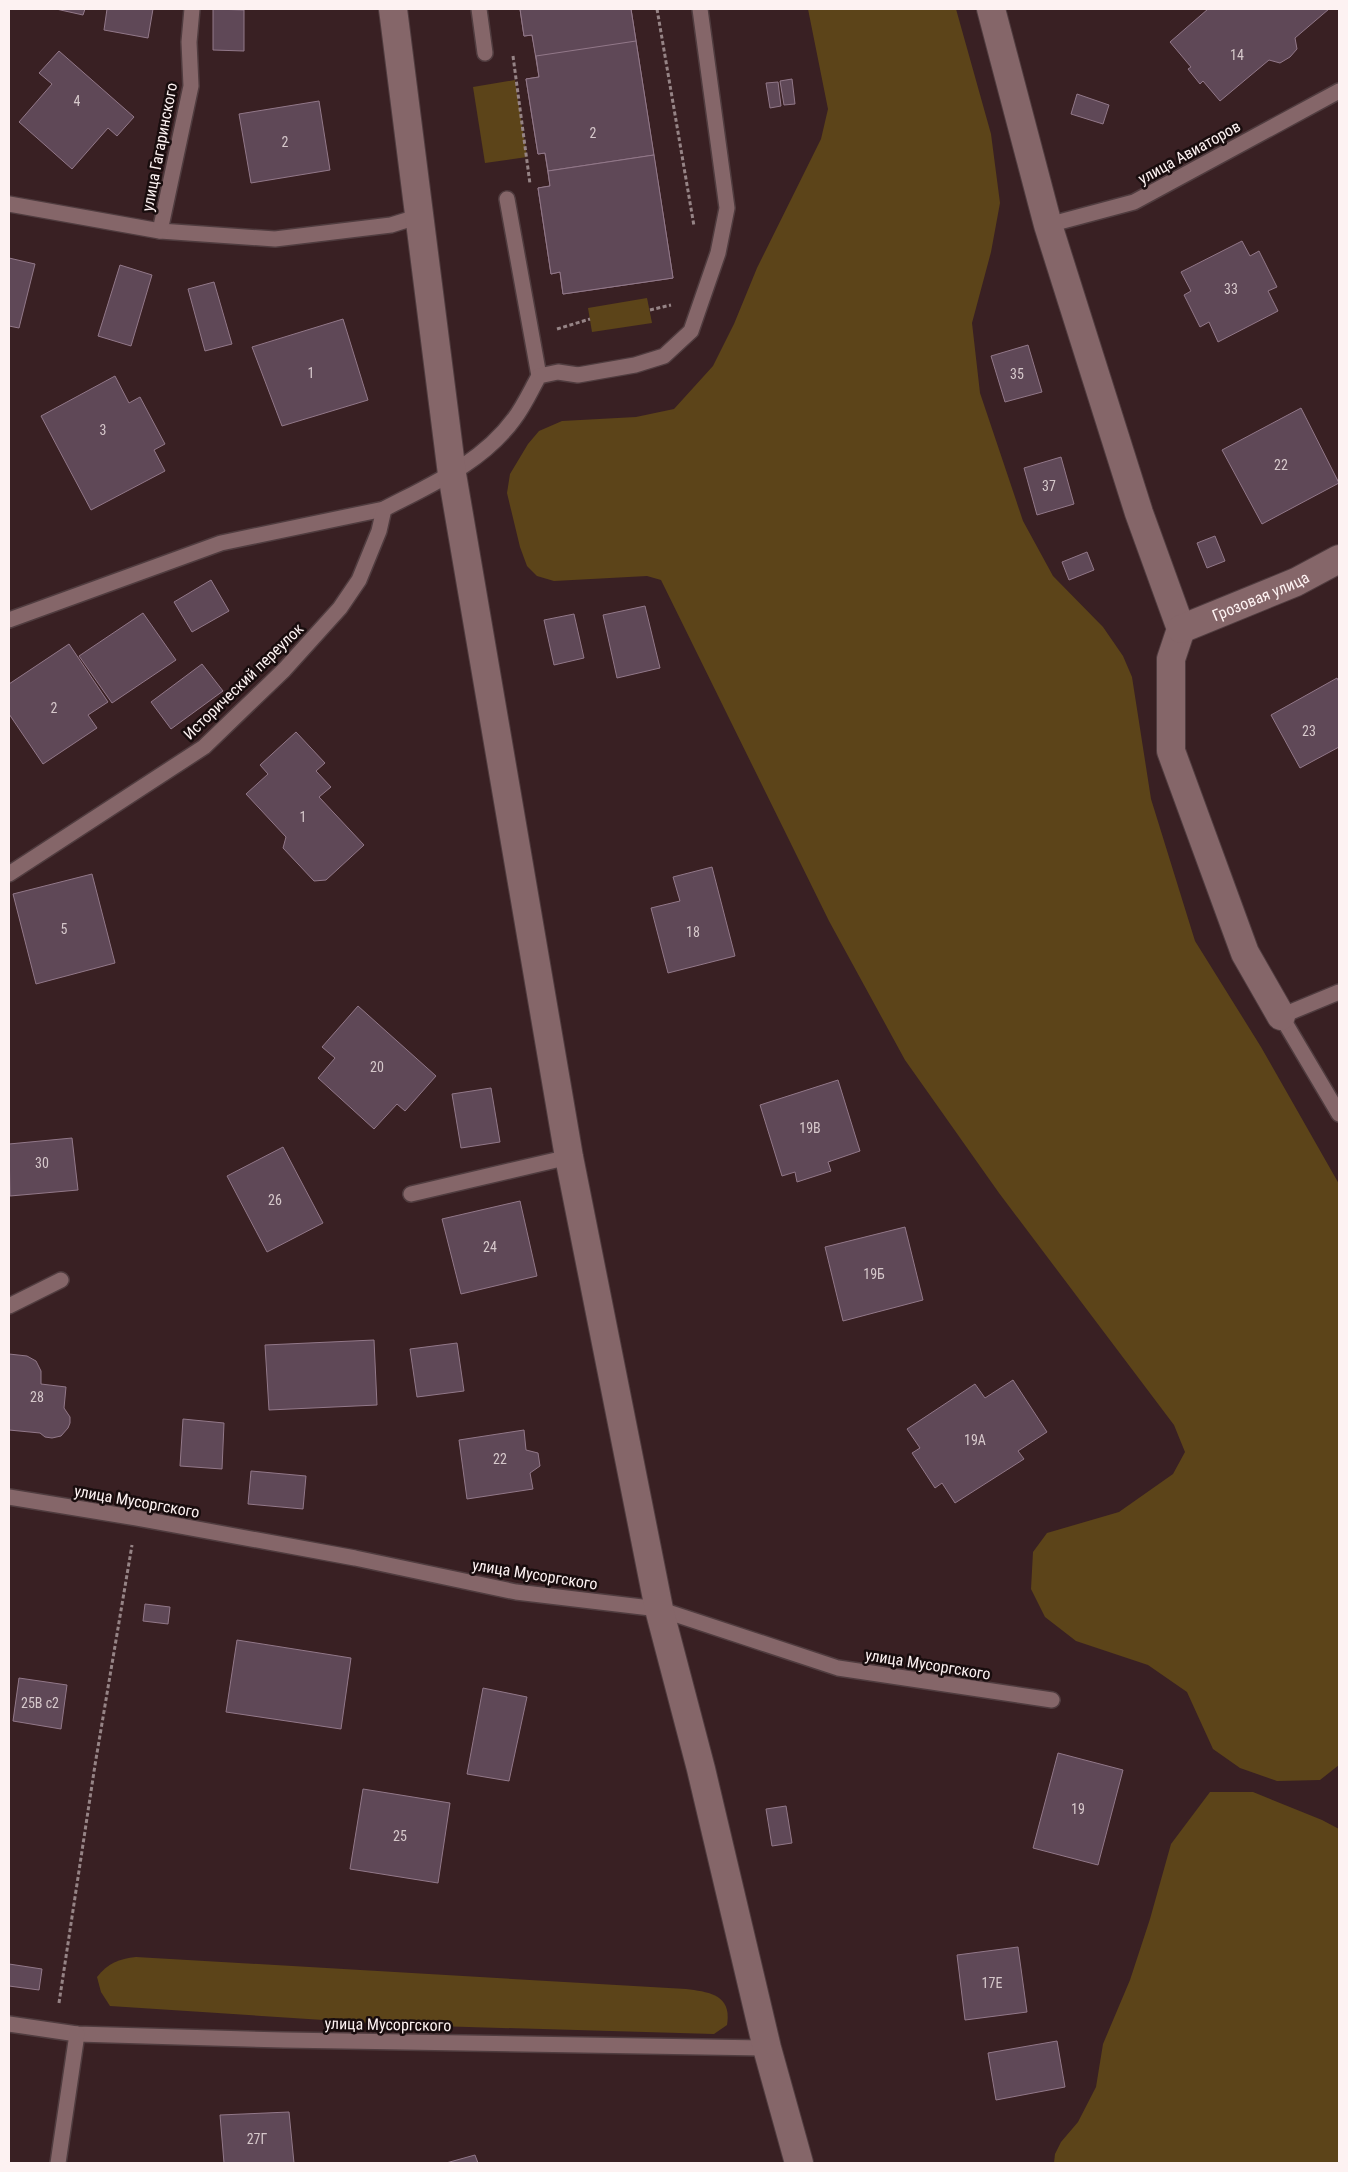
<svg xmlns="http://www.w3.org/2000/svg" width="1348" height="2172" font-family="'Roboto Condensed',sans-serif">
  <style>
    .green { fill: #5c4419 }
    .building { fill: #5f4857; stroke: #927889 }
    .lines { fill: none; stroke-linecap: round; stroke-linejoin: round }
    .service-casing { stroke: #503c3f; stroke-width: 18 }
    .minor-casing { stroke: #503c3f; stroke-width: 30 }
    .path { stroke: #968486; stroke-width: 3; stroke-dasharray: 4 2.5; stroke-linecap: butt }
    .service { stroke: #856669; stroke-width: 15 }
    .minor { stroke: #856669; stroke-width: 28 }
    .labels { text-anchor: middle; stroke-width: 5; stroke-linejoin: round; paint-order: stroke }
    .number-label { font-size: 14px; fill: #d6c8cb }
    .street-label { font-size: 16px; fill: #fdf2f2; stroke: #190d0e }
  </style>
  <rect width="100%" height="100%" fill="#392023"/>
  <!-- green -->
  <g class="green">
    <path d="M 808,9 L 956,9 L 991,134 L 1000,203 L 991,252 L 972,323 L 980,393 L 1023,521 L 1053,576 L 1103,627 L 1123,656 L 1132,677 L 1151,799 L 1195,941 L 1261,1047 L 1339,1184 L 1339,1765 L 1320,1780 L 1277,1781 L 1240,1768 L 1213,1749 L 1187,1692 L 1148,1665 L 1076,1641 L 1045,1617 L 1031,1589 L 1033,1552 L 1047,1533 L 1119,1512 L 1173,1474 L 1185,1452 L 1174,1425 L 999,1193 L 905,1060 L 829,921 L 661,580 L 647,576 L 554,581 L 537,576 L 527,566 L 520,547 L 507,493 L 510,474 L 528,444 L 539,431 L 562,421 L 636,417 L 674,409 L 713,366 L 734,324 L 757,268 L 821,139 L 828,109 Z"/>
    <path d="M 515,80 L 527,157 L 485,163 L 473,87 Z"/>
    <path d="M 647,298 L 652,323 L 592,332 L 588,308 Z"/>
    <path d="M 1210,1792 L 1253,1792 L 1322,1820 L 1339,1829 L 1339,2163 L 1054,2163 L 1055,2154 L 1061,2142 L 1078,2122 L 1096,2087 L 1103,2044 L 1130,1980 L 1150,1919 L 1171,1844 Z"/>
    <path d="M 136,1957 L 686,1989 C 710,1992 732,1995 727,2025 L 714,2034 L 401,2025 L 110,2006 L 101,1992 L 97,1977 C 108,1963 119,1959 136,1957 Z"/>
  </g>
  <!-- building -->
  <g class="building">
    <path d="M 56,9 L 85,9 L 83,15 Z"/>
    <path d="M 107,9 L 153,9 L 148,38 L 104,30 Z"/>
    <path d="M 213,9 L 244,10 L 244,51 L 213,50 Z"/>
    <path d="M 520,9 L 631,9 L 636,41 L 536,56 L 532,35 L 524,36 Z"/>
    <path d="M 520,9 L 631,9 L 673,278 L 563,294 L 560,272 L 551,274 L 538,188 L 550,186 L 545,153 L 538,154 L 526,79 L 539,77 L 532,35 L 524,36 Z"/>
    <path d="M 1208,9 L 1329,9 L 1295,38 L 1297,49 L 1290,57 L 1280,63 L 1269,60 L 1220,101 L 1203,81 L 1200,84 L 1188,69 L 1191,67 L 1170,42 Z"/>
    <path d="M 636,41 L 654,155 L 548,171 L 545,153 L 538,154 L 526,79 L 539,77 L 536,56 Z"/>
    <path d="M 59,51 L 134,117 L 117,136 L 108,128 L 72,169 L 19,122 L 52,84 L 39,73 Z"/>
    <path d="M 792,79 L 795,104 L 784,105 L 780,81 Z"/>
    <path d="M 778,82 L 781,106 L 770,108 L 766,83 Z"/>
    <path d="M 1077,94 L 1109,105 L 1103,124 L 1071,114 Z"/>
    <path d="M 319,101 L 330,170 L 251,183 L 239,114 Z"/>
    <path d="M 654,155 L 673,278 L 563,294 L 560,272 L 551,274 L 538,188 L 550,186 L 548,171 Z"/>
    <path d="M 1242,241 L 1250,256 L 1259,251 L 1277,287 L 1268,291 L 1278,311 L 1218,342 L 1209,322 L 1200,327 L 1184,295 L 1191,291 L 1181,272 Z"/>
    <path d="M 9,258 L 35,264 L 19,328 L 9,326 Z"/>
    <path d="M 120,265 L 152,275 L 131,346 L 98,336 Z"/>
    <path d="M 214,282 L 232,344 L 205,351 L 188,289 Z"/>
    <path d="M 343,319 L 368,400 L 282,426 L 252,347 Z"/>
    <path d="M 1028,345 L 1042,392 L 1005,402 L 991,356 Z"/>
    <path d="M 115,376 L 129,403 L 140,397 L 165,444 L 154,450 L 165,471 L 91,510 L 41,416 Z"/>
    <path d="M 1301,408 L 1339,483 L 1262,524 L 1222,450 Z"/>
    <path d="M 1061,457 L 1074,504 L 1037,515 L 1024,468 Z"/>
    <path d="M 1215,536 L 1225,561 L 1207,568 L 1197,543 Z"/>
    <path d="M 1087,552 L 1094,570 L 1069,580 L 1062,562 Z"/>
    <path d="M 211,580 L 229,611 L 192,632 L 174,602 Z"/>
    <path d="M 645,606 L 660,668 L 617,678 L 603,615 Z"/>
    <path d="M 143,613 L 176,660 L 112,703 L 79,656 Z"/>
    <path d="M 574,614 L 584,658 L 554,665 L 544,620 Z"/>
    <path d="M 69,644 L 108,702 L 88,715 L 97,728 L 43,764 L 9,714 L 9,684 Z"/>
    <path d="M 202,664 L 223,691 L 171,729 L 151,702 Z"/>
    <path d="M 1337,678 L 1339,682 L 1339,747 L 1300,768 L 1271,715 Z"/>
    <path d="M 296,732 L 325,763 L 316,771 L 331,787 L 319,797 L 364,845 L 326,880 L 314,881 L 283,848 L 286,837 L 246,794 L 268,774 L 260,765 Z"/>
    <path d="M 712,867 L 735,956 L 668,973 L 651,908 L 680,901 L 673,877 Z"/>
    <path d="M 92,874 L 115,963 L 36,984 L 13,894 Z"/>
    <path d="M 358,1006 L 436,1076 L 405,1111 L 397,1104 L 374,1129 L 318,1078 L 335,1058 L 322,1047 Z"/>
    <path d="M 838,1080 L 860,1151 L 828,1162 L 831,1171 L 797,1182 L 795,1172 L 782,1176 L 760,1105 Z"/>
    <path d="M 491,1088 L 500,1142 L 461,1148 L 452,1094 Z"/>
    <path d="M 72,1138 L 78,1190 L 10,1196 L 9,1144 Z"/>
    <path d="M 283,1147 L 323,1223 L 267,1252 L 227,1176 Z"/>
    <path d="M 520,1201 L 537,1276 L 461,1294 L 442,1219 Z"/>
    <path d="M 905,1227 L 923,1300 L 843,1321 L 825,1247 Z"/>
    <path d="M 374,1340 L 377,1405 L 269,1410 L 265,1345 Z"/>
    <path d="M 457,1343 L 464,1391 L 417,1397 L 410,1349 Z"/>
    <path d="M 9,1354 L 27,1356 L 36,1361 L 41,1371 L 41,1384 L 66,1387 L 64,1408 L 70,1417 L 70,1423 L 68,1428 L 61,1436 L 52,1438 L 45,1437 L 40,1433 L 9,1430 Z"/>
    <path d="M 1013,1380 L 1047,1432 L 1018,1451 L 1024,1459 L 955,1503 L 942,1483 L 935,1488 L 912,1453 L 920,1448 L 907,1429 L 975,1384 L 985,1398 Z"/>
    <path d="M 183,1419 L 224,1423 L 222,1469 L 180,1466 Z"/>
    <path d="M 524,1430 L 526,1450 L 538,1453 L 540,1466 L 530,1473 L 533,1489 L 467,1499 L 459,1440 Z"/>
    <path d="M 251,1471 L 306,1476 L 303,1509 L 248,1504 Z"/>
    <path d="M 145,1604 L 170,1607 L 168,1624 L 143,1621 Z"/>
    <path d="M 237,1640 L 351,1658 L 341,1729 L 226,1712 Z"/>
    <path d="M 19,1678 L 67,1685 L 61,1729 L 13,1721 Z"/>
    <path d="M 483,1688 L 527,1697 L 509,1781 L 467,1774 Z"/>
    <path d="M 1058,1753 L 1123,1770 L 1098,1865 L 1033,1848 Z"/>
    <path d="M 363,1789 L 450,1803 L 438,1883 L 350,1869 Z"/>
    <path d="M 786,1806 L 792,1843 L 772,1846 L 766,1809 Z"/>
    <path d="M 1018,1947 L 1027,2012 L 965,2020 L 957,1955 Z"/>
    <path d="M 9,1964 L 42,1969 L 39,1990 L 9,1986 Z"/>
    <path d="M 1057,2041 L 1065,2087 L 996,2100 L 988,2053 Z"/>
    <path d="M 289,2112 L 294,2163 L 224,2163 L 220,2115 Z"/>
    <path d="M 475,2155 L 478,2163 L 446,2163 Z"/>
  </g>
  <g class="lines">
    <!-- service casing -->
    <g class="service-casing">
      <g id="service">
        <path d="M 479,9 L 485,53"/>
        <path d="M 507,199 L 539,376"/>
        <path d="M 9,204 L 160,231 L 275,239 L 391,225 L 420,216"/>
        <path d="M 1048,225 L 1134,202 L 1339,91"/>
        <path d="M 160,231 L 191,86 L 189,42 L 192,9"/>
        <path d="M 9,620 L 221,543 L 384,509"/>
        <path d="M 9,874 L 204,747 L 284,670 L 340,608 L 359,580 L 379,531 L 384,509 C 430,485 482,463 514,419 C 524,406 531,390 539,376 L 558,372 L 578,375 L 635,365 L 664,356 L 691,331 L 718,253 L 727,208 L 700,9"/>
        <path d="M 1339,992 L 1281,1016 L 1339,1114"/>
        <path d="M 411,1194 L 569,1157"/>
        <path d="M 9,1306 L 61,1280"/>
        <path d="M 9,1497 L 137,1518 L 355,1558 L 516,1592 L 659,1609 L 838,1668 L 1052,1700"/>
        <path d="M 9,2024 L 77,2034 L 284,2040 L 767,2048"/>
        <path d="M 58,2163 L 77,2034"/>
      </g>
    </g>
    <!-- minor casing -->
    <g class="minor-casing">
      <g id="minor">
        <path d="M 393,9 L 452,474 L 569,1157 L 659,1609 L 701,1769 L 767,2048 L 799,2163"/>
        <path d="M 991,9 L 1048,225 L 1139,513 L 1181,629 L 1171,659 L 1171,751 L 1245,953 L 1281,1016"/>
        <path id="s1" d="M 1181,629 L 1296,582 L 1339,559"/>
      </g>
    </g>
    <!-- path -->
    <g class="path">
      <path d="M 657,9 L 694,226"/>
      <path d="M 513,56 L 530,184"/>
      <path d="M 650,310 L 671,305"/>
      <path d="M 557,329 L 590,319"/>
      <path d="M 59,2003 L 95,1765 L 132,1545"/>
    </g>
    <!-- service -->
    <use href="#service" class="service"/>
    <!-- minor -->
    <use href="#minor" class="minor"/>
  </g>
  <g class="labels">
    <!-- number labels -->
    <g class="number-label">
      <text x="1237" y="60">14</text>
      <text x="77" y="106">4</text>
      <text x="593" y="138">2</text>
      <text x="285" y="147">2</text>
      <text x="1231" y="294">33</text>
      <text x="311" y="378">1</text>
      <text x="1017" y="379">35</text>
      <text x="103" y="435">3</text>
      <text x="1281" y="470">22</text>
      <text x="1049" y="491">37</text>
      <text x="54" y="713">2</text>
      <text x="1309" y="736">23</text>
      <text x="303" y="822">1</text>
      <text x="64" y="934">5</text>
      <text x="693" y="937">18</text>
      <text x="377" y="1072">20</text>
      <text x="810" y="1133">19В</text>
      <text x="42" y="1168">30</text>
      <text x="275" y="1205">26</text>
      <text x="490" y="1252">24</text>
      <text x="874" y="1279">19Б</text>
      <text x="37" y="1402">28</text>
      <text x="975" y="1445">19А</text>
      <text x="500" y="1464">22</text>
      <text x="40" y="1708">25В с2</text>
      <text x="1078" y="1814">19</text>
      <text x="400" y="1841">25</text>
      <text x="992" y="1988">17Е</text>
      <text x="257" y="2144">27Г</text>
    </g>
    <!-- street labels -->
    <g class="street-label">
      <text transform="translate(159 147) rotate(-79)" y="6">улица Гагаринского</text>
      <text transform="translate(1189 152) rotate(-29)" y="6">улица Авиаторов</text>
      <text dy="6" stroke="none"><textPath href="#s1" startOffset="86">Грозовая улица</textPath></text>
      <text transform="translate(243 681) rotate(-44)" y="6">Исторический переулок</text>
      <text transform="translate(137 1501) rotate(10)" y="6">улица Мусоргского</text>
      <text transform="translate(535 1574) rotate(9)" y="6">улица Мусоргского</text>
      <text transform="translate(928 1664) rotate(9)" y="6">улица Мусоргского</text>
      <text transform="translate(388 2024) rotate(1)" y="6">улица Мусоргского</text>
    </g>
  </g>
  <!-- border -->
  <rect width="1348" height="2172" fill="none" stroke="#fdf2f2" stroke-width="20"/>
</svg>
